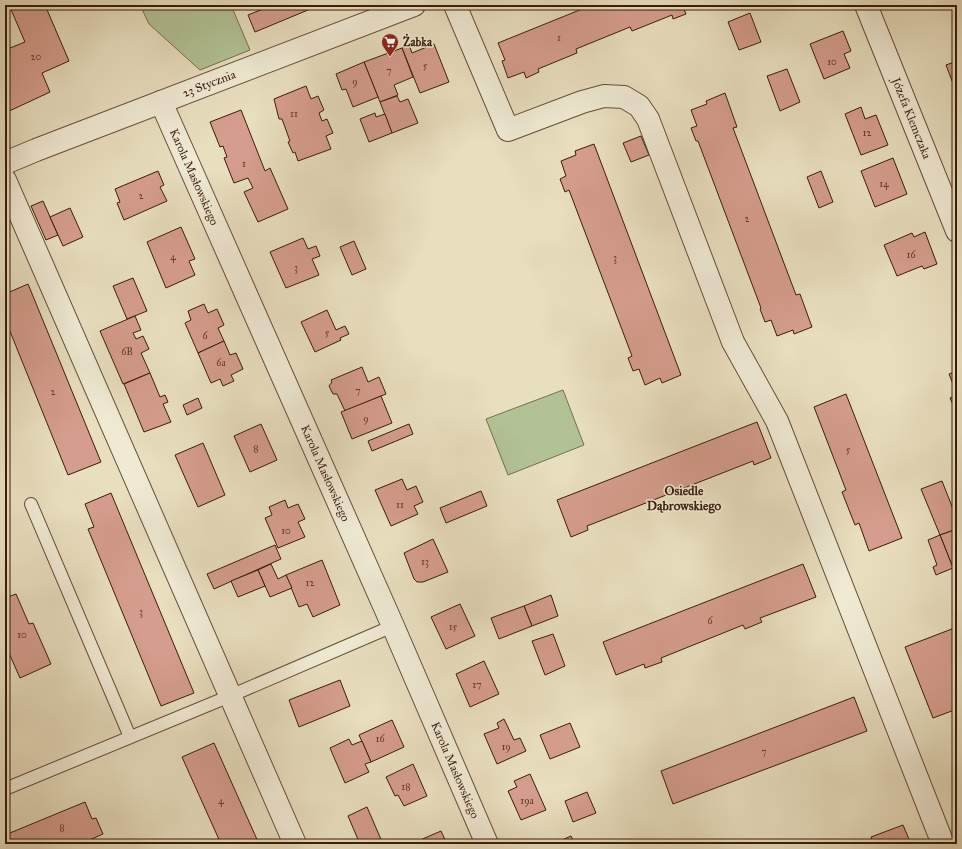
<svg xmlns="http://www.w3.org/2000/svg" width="962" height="849" font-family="'IM FELL Great Primer',serif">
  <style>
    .green { fill: #b2c295; stroke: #766f4f }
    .building { fill: #d59d8d; stroke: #391c09 }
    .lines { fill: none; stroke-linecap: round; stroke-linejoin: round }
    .service-casing { stroke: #654d36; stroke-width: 14 }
    .minor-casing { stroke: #654d36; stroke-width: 24 }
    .service { stroke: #f0ead5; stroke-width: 12 }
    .minor { stroke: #f0ead5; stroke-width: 22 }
    .labels { text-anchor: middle; stroke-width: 3; stroke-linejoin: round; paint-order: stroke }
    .number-label { font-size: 10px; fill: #603c2a }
    .poi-label { font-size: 12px; font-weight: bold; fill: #391c09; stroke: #f0ead5; text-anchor: start }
    .street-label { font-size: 12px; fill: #391c09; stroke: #f0ead5 }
    .neighbourhood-label { font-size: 13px; font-weight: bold; fill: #391c09; stroke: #f0ead5 }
  </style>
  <rect width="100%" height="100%" fill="#e8dfbf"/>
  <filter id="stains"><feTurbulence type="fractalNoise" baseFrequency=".005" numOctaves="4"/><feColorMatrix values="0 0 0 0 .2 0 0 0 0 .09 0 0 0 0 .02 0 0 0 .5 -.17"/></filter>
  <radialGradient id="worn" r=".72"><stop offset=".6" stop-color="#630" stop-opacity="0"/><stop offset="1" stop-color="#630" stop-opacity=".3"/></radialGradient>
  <!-- green -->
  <g class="green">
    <path d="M 140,5 L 231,5 L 250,50 L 200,70 L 149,24 Z"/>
    <path d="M 563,390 L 584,445 L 508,475 L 486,419 Z"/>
  </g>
  <!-- building -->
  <g class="building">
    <path d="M 9,5 L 45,5 L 69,61 L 42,73 L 50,92 L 5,113 L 5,50 L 25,42 Z"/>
    <path d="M 273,5 L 320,5 L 255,32 L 248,15 Z"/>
    <path d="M 592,5 L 692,5 L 684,9 L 686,14 L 673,19 L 672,15 L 632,31 L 630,27 L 576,49 L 577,53 L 538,69 L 539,72 L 526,78 L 524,72 L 508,78 L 502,61 L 505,60 L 498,43 Z"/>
    <path d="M 750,13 L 761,42 L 739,50 L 728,22 Z"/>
    <path d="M 843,31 L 851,51 L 844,54 L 850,68 L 824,79 L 810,44 Z"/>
    <path d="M 434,44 L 449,82 L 420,93 L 402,48 L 409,45 L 412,53 Z"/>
    <path d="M 402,48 L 413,77 L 394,85 L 398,95 L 380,102 L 364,62 Z"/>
    <path d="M 957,61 L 957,94 L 946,65 Z"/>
    <path d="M 364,62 L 378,97 L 353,107 L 346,89 L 342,90 L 336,74 Z"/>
    <path d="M 787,69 L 800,102 L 780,111 L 767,76 Z"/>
    <path d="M 306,86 L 311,99 L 318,96 L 324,110 L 319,113 L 322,121 L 327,119 L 333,133 L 326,136 L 331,149 L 298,161 L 295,152 L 293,153 L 288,142 L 290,141 L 282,119 L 279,119 L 274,99 Z"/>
    <path d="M 725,93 L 737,127 L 733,128 L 796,295 L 800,294 L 812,327 L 794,334 L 793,330 L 777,336 L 771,320 L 765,322 L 760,309 L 761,308 L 698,141 L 696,141 L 691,128 L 697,126 L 691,110 L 707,104 L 706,101 Z"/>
    <path d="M 397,96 L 400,102 L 408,99 L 418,123 L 392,133 L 380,102 Z"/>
    <path d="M 861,107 L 865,119 L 876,115 L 888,145 L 861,155 L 845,114 Z"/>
    <path d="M 241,110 L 265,171 L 270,168 L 288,209 L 258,222 L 244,192 L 253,188 L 248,178 L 234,183 L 224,158 L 227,157 L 223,146 L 220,147 L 210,122 Z"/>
    <path d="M 375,113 L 376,117 L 385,114 L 392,133 L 369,142 L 360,119 Z"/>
    <path d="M 641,136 L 649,155 L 631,162 L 623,143 Z"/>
    <path d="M 594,144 L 681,375 L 662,383 L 660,378 L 645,385 L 639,369 L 633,371 L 628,358 L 632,356 L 569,190 L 565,192 L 560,179 L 566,176 L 561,161 L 576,155 L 575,151 Z"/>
    <path d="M 893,158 L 907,194 L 875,207 L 861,171 Z"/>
    <path d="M 158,171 L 164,185 L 160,187 L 167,201 L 124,220 L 117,203 L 120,202 L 115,189 Z"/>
    <path d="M 821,171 L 833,202 L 819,208 L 807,177 Z"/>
    <path d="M 43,201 L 58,235 L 46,240 L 31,206 Z"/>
    <path d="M 70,208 L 83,237 L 63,246 L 50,217 Z"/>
    <path d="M 181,227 L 195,259 L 189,261 L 195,275 L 166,288 L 147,242 Z"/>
    <path d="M 925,232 L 937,264 L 924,269 L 922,266 L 897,276 L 884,245 L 912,233 L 914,237 Z"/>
    <path d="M 303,238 L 308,249 L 316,246 L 320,256 L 312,259 L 319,275 L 286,288 L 270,252 Z"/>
    <path d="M 354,241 L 366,269 L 352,275 L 340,247 Z"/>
    <path d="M 133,278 L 147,311 L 127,319 L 113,286 Z"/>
    <path d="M 28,284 L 101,462 L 68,475 L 5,319 L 5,294 Z"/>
    <path d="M 204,304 L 208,313 L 217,309 L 224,325 L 218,328 L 224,341 L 198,353 L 185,323 L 191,320 L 188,311 Z"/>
    <path d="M 327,310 L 336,330 L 345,326 L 349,334 L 340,338 L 341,340 L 315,352 L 301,322 Z"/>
    <path d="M 135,316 L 141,330 L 133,333 L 136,339 L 143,336 L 149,349 L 141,353 L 150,373 L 123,384 L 100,331 Z"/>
    <path d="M 224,341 L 230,355 L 236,353 L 243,369 L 231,375 L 234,381 L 223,386 L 220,379 L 211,383 L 198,353 Z"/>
    <path d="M 362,367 L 368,382 L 379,377 L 386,394 L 345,411 L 337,394 L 333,394 L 329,386 L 332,382 L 331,380 Z"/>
    <path d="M 957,371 L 957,394 L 949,374 Z"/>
    <path d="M 150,373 L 160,397 L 165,395 L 168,402 L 163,404 L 171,422 L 144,432 L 124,384 Z"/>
    <path d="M 846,394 L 902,538 L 869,551 L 859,523 L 855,525 L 842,492 L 846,490 L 814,407 Z"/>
    <path d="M 957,395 L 957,406 L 954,407 L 950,398 Z"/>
    <path d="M 381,396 L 392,423 L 352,439 L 341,412 Z"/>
    <path d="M 198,398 L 202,408 L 187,415 L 183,405 Z"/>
    <path d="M 757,422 L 771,458 L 754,465 L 753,461 L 587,526 L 588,530 L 571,537 L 557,500 Z"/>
    <path d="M 261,424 L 277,460 L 250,472 L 234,436 Z"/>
    <path d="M 409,424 L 413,434 L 372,451 L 368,441 Z"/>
    <path d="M 203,443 L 225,495 L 198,507 L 175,455 Z"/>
    <path d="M 402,479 L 407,490 L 416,486 L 423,502 L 414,506 L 418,514 L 391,526 L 375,490 Z"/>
    <path d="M 942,481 L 957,519 L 957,529 L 940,535 L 921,489 Z"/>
    <path d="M 481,491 L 487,506 L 446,523 L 440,508 Z"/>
    <path d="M 111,493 L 194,693 L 161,706 L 88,529 L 94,527 L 85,504 Z"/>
    <path d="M 285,500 L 288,508 L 298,504 L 305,519 L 298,522 L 305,537 L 278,548 L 265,518 L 272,515 L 269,507 Z"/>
    <path d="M 957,529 L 957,566 L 953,568 L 940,535 Z"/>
    <path d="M 940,535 L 953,568 L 936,575 L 933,567 L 937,565 L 928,540 Z"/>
    <path d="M 433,539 L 448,572 L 423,582 L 417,582 L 414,579 L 404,553 Z"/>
    <path d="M 275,545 L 281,559 L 214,589 L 207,574 Z"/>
    <path d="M 322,560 L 340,605 L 313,617 L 307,604 L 299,607 L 286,575 Z"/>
    <path d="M 271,564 L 278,579 L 286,575 L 292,588 L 270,597 L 258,570 Z"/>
    <path d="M 803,564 L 816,597 L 760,618 L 762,622 L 745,629 L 743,625 L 661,658 L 662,662 L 645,668 L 644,664 L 616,675 L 603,642 Z"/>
    <path d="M 258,570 L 265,586 L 238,597 L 231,581 Z"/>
    <path d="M 16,594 L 29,624 L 33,623 L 51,664 L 20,678 L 5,644 L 5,598 Z"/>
    <path d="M 551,595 L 558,616 L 532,626 L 524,606 Z"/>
    <path d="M 460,604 L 475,636 L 446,649 L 431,617 Z"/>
    <path d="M 524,606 L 532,626 L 499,639 L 491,618 Z"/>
    <path d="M 957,627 L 957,709 L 933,718 L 905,647 Z"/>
    <path d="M 553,634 L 565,666 L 545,675 L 532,641 Z"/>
    <path d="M 484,661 L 499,694 L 470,707 L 456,674 Z"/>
    <path d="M 340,680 L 350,706 L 299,727 L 289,700 Z"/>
    <path d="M 854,697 L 867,731 L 673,804 L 661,771 Z"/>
    <path d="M 504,719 L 514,740 L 520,738 L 526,751 L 497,764 L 484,734 L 499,728 L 497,723 Z"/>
    <path d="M 392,720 L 404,747 L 371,762 L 359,735 Z"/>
    <path d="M 570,723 L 580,747 L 550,759 L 540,735 Z"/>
    <path d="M 349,739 L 352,745 L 362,741 L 371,762 L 365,764 L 369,772 L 345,783 L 330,748 Z"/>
    <path d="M 214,743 L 259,844 L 221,844 L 182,757 Z"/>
    <path d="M 413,764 L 427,796 L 404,806 L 398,795 L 395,796 L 386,777 Z"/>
    <path d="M 530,774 L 546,810 L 521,820 L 508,791 L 517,787 L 514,781 Z"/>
    <path d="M 587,792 L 596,813 L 573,822 L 565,801 Z"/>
    <path d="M 85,802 L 92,819 L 96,818 L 103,834 L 87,841 L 88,844 L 5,844 L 5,835 Z"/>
    <path d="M 367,807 L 383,844 L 360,844 L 348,816 Z"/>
    <path d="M 903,825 L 911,844 L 866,844 L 872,841 L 871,837 Z"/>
    <path d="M 441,831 L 447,844 L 411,844 Z"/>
    <path d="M 571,836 L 575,844 L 553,844 Z"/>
  </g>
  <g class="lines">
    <!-- service casing -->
    <g class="service-casing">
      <g id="service">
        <path d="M 31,504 L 130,737"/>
        <path d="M 5,789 L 230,696 L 393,626"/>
      </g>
    </g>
    <!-- minor casing -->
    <g class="minor-casing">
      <g id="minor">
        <path d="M 455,5 L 508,130 L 582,102 L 604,96 L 624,97 L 639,106 L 648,119 L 733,342 L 777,421 L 943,844"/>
        <path id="s1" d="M 866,5 L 957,231"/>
        <path id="s2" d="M 161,102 L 393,626 L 487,844"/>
        <path id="s3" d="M 5,163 L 36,150 L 414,5"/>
        <path d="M 5,180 L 295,844"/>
      </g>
    </g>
    <!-- service -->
    <use href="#service" class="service"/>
    <!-- minor -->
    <use href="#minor" class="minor"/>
  </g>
  <!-- icons -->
  <defs>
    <g id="supermarket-pin" transform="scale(0.9)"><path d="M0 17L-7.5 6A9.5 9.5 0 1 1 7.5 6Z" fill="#8f2418" stroke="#f0ead5"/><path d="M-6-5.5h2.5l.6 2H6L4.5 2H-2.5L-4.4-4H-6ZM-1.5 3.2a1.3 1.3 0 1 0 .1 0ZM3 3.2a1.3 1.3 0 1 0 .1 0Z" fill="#fff"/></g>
  </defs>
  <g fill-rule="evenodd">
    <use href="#supermarket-pin" x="390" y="42"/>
  </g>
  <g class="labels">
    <!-- number labels -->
    <g class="number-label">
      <text x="559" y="41">1</text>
      <text x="36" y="60">20</text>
      <text x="832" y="65">10</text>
      <text x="425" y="69">5</text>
      <text x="389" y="74">7</text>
      <text x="355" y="85">9</text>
      <text x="294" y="117">11</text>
      <text x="867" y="136">12</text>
      <text x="244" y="167">1</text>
      <text x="884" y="187">14</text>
      <text x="141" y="199">2</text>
      <text x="747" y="222">2</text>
      <text x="911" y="258">16</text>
      <text x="173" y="260">4</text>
      <text x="615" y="261">3</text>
      <text x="296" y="271">3</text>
      <text x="327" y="336">5</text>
      <text x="205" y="339">6</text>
      <text x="127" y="355">6B</text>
      <text x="221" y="366">6a</text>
      <text x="358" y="394">7</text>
      <text x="53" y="395">2</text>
      <text x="366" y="422">9</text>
      <text x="256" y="452">8</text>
      <text x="848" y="453">5</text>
      <text x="400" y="508">11</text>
      <text x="286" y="534">10</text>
      <text x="425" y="565">13</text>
      <text x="310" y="586">12</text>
      <text x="141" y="615">3</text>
      <text x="710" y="624">6</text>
      <text x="453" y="630">15</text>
      <text x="22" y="638">10</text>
      <text x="477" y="688">17</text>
      <text x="380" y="742">16</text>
      <text x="506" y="750">19</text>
      <text x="764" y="755">7</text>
      <text x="406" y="790">18</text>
      <text x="221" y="804">4</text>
      <text x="527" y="804">19a</text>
      <text x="62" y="831">8</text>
    </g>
    <!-- poi labels -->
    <g class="poi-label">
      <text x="403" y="46">Żabka</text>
    </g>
    <!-- street labels -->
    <g class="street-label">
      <text dy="4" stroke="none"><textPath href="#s3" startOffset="219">23 Stycznia</textPath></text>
      <text dy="4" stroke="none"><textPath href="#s1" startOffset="122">Józefa Klemczaka</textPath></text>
      <text dy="4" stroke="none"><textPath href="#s2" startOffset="82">Karola Masłowskiego</textPath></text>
      <text dy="4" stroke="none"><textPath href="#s2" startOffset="406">Karola Masłowskiego</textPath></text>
      <text dy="4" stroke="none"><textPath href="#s2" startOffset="730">Karola Masłowskiego</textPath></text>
    </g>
    <!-- neighbourhood labels -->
    <g class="neighbourhood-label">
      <text x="684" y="495">Osiedle<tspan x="684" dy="15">Dąbrowskiego</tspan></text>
    </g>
  </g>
  <!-- margin -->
  <rect width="962" height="849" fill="none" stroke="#e8dfbf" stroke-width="20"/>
  <rect x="6" y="6" width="950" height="837" fill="none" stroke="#391c09" stroke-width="2"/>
  <rect x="10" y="10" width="942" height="829" fill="none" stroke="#391c09"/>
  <rect width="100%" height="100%" filter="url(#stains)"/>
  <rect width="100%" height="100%" fill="url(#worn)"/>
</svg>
